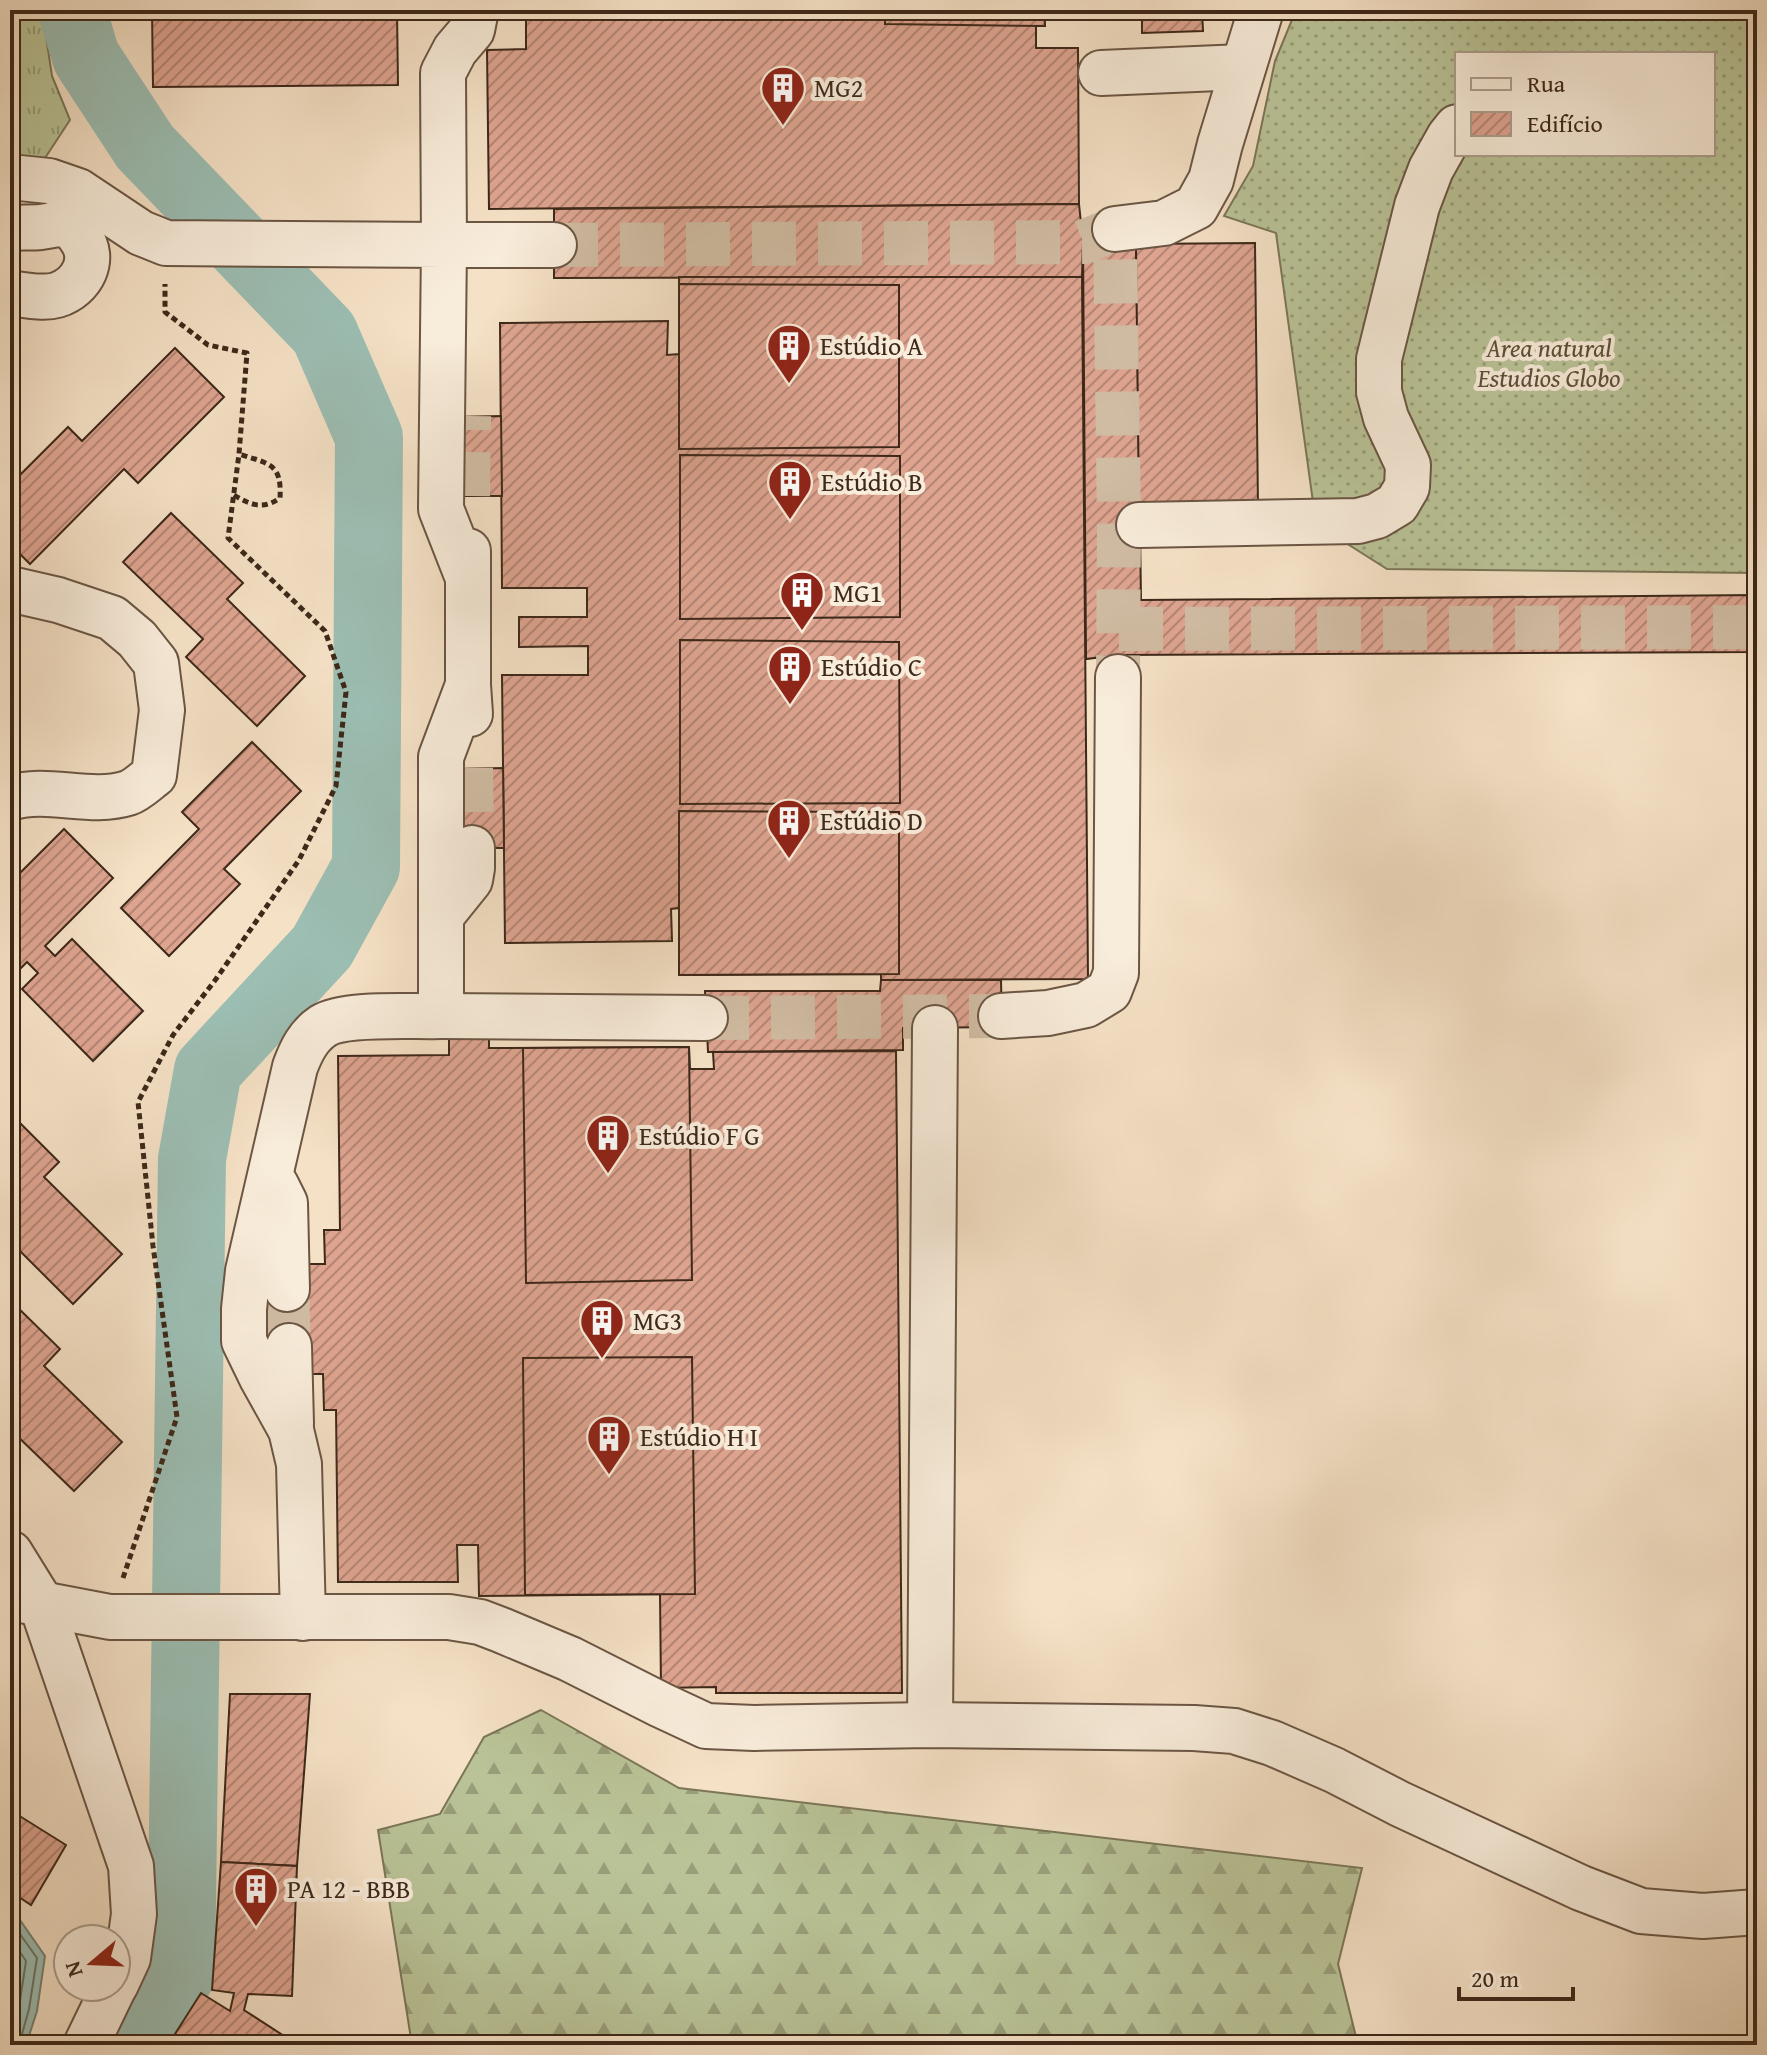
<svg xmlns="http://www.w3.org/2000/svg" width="1767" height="2055" font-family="'Gentium Book Plus',serif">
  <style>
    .grass { fill: url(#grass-tufts); stroke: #7b7658; stroke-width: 2 }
    .forest { fill: url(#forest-firs); stroke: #7b7658; stroke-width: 2 }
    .garden { fill: url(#garden-dots); stroke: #7b7658; stroke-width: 2; fill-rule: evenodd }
    .water { fill: #9cbeb3; stroke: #768275; stroke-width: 2 }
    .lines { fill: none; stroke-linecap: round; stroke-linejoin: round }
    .shore { stroke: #6c7366; stroke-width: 2 }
    .river { stroke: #9cbeb3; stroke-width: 68 }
    .building { fill: url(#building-hatch); stroke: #3d2819; stroke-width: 2 }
    .minor-tunnel { stroke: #d0bca3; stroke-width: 44; stroke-dasharray: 44 22; stroke-linecap: butt }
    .minor-casing { stroke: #6b5644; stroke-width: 48 }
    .path { stroke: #3d2819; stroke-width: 5; stroke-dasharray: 6 4; stroke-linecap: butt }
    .minor { stroke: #f8ecda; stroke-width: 44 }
    .labels { text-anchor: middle; stroke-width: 8; stroke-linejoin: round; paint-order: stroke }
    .poi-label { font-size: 26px; fill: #3d2819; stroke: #f8ecda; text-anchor: start }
    .park-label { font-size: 26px; font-style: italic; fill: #5c4f38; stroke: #f8ecda }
  </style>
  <defs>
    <pattern id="grass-tufts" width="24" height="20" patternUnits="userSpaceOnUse" patternTransform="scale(2)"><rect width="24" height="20" fill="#b9c397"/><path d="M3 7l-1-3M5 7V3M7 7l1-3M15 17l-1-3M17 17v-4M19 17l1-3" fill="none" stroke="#989e7a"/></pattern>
    <pattern id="forest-firs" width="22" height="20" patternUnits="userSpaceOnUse" patternTransform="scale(2)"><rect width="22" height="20" fill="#b9c397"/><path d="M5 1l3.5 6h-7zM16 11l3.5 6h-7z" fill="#989e7a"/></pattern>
    <pattern id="garden-dots" width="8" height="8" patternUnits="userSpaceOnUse" patternTransform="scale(2)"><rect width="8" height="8" fill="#b9c397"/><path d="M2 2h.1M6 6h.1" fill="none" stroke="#989e7a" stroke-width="1.8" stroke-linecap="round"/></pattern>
    <pattern id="building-hatch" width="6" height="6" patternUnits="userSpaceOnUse" patternTransform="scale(2)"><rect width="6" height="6" fill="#dea490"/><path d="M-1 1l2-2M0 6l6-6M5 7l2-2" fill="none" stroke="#b58675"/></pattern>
  </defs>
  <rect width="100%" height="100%" fill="#f5e1c6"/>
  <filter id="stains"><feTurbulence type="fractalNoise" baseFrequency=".0025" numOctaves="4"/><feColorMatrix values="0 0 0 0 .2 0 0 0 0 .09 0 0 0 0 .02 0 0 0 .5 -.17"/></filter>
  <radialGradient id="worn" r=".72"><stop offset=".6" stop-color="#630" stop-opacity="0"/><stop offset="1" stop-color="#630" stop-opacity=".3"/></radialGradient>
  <!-- grass -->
  <path class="grass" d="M 10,10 L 42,10 L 52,76 L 70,120 L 24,190 L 10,190 Z"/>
  <!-- forest -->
  <path class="forest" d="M 541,1710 L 679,1788 L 1362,1868 L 1338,1964 L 1358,2045 L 412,2045 L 378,1830 L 440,1814 L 484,1737 Z"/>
  <!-- garden -->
  <path class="garden" d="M 1296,10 L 1757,10 L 1757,573 L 1387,569 L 1316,524 L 1276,233 L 1224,216 L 1253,166 L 1275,61 ZM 1457,54 L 1713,54 L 1713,154 L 1457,154 Z"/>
  <!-- water -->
  <path class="water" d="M 10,1910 L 13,1910 L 45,1956 L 37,2011 L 26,2045 L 10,2045 Z"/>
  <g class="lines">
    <!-- shore -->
    <g class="shore">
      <path d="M 10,1920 L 37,1958 L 29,2009 L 19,2045"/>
      <path d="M 10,1937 L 26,1961 L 19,2007 L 10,2036"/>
    </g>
    <!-- river -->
    <path class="river" d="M 72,10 L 86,57 L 145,147 L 324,333 L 369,437 L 366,867 L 322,947 L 208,1070 L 192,1159 L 181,1975 L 161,2006 L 132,2045"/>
  </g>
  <!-- building -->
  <g class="building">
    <path d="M 152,10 L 397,10 L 398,85 L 153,87 Z"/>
    <rect x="526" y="10" width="158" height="18"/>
    <path d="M 526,10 L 1044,10 L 1045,26 L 1036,26 L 1036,48 L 1078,48 L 1079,204 L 489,209 L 487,50 L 526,49 Z"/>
    <path d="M 885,10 L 1044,10 L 1045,26 L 885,24 Z"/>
    <path d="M 1142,10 L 1202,10 L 1203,31 L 1142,33 Z"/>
    <path d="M 1079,204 L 1083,242 L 1082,277 L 554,278 L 554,209 Z"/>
    <path d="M 1083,242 L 1136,244 L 1141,600 L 1757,595 L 1757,652 L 1118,655 L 1086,659 Z"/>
    <path d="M 1255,243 L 1258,507 L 1139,508 L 1136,244 Z"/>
    <path d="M 679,277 L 1082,277 L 1088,979 L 881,980 L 881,974 L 679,975 L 679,908 L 671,909 L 672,941 L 505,943 L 502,675 L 588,675 L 588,646 L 519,647 L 519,617 L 587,617 L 587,588 L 502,588 L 500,323 L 668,321 L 667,355 L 679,354 Z"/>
    <path d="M 679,284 L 899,285 L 899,447 L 679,449 Z"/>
    <path d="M 175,348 L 224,397 L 138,483 L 124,469 L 30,564 L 10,544 L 10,485 L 68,427 L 82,441 Z"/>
    <path d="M 501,416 L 502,496 L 454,496 L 453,417 Z"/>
    <path d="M 680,455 L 900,456 L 900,617 L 680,619 Z"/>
    <path d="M 171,513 L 243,583 L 227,599 L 305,676 L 257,726 L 186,657 L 203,639 L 123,562 Z"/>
    <path d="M 680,640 L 899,642 L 900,803 L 680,804 Z"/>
    <path d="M 252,742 L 301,791 L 224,869 L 240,884 L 169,956 L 121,908 L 199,829 L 182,812 Z"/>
    <path d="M 503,768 L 504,848 L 456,848 L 454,769 Z"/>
    <path d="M 679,811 L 899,812 L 899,974 L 679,975 Z"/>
    <path d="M 64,829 L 113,878 L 45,946 L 55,956 L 72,939 L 143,1011 L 93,1061 L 22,989 L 38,973 L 27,962 L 10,979 L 10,883 Z"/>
    <path d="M 881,980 L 1001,980 L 1002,1027 L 903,1028 L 903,1050 L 708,1052 L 705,991 L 880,991 Z"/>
    <path d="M 449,1038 L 489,1038 L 489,1048 L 689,1047 L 690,1069 L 714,1069 L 713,1052 L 896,1051 L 902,1693 L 716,1693 L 716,1687 L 661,1688 L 660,1594 L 479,1596 L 478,1545 L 457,1545 L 458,1582 L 338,1582 L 336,1410 L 324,1410 L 323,1374 L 305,1374 L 304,1288 L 304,1264 L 325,1264 L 324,1230 L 340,1230 L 338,1056 L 449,1055 Z"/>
    <path d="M 689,1047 L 692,1280 L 526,1283 L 523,1048 Z"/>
    <path d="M 10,1113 L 59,1162 L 44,1177 L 122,1254 L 73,1304 L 10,1241 L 10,1227 L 20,1218 L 10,1208 Z"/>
    <path d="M 304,1288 L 305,1346 L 272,1347 L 272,1289 Z"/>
    <path d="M 10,1300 L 60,1349 L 44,1366 L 122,1442 L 74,1491 L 10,1429 L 10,1416 L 20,1405 L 10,1395 Z"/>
    <path d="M 692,1357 L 695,1594 L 525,1595 L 523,1358 Z"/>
    <path d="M 230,1694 L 310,1694 L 297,1866 L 221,1862 Z"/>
    <path d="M 10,1810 L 66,1845 L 31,1905 L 10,1891 Z"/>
    <path d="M 221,1862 L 297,1866 L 292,1996 L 248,1994 L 244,2010 L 298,2045 L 168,2045 L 201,1993 L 230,2011 L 234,1993 L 212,1990 Z"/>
  </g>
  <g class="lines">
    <!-- minor-tunnel -->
    <g class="minor-tunnel">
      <path d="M 554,245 L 1083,242 L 1115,229 L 1119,525 L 1118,677"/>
      <path d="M 468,496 L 469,416"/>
      <path d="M 1119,629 L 1757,627"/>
      <path d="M 471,768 L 472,848"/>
      <path d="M 705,1018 L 1001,1016"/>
      <path d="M 287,1289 L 289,1346"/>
    </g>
    <!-- minor casing -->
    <g class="minor-casing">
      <g id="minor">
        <path d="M 476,10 L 472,30 L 455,50 L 443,73 L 444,245 L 554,245"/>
        <path d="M 1101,73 L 1243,67"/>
        <path d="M 10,177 L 49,181 L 78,191 L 141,233 L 166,243 L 444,245 L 441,509 L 468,578"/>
        <path d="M 10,228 C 20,227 31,228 41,227 C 49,226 58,223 66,225 C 73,227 76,231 80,237 C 97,259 82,287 57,295 C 43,299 28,295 14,294"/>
        <path d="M 1115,229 L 1164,223 L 1196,207 L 1211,180 L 1220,144 L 1261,10"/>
        <path d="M 1139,525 L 1358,521 L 1377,516 L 1397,504 L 1407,487 L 1408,465 L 1386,418 L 1379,392 L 1379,359 L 1417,206 L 1431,169 L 1449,137 L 1457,127"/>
        <path d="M 468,551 L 468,685 L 470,714"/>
        <path d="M 10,589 L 58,600 L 112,618 L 137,639 L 156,663 L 162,710 L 154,775 C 146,781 137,790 128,793 C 90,805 48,786 10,798"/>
        <path d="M 441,916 L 470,880 L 472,868 L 472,848"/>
        <path d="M 441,1016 L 705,1018"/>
        <path d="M 1001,1016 L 1048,1013 L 1086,1005 L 1109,991 L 1116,973 L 1118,677"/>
        <path d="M 276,1185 L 285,1203 L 287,1289"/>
        <path d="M 289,1346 L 291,1424"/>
        <path d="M 10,1553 L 41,1603 L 131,1866 L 134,1914 L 128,1958 L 116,1984"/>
        <path d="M 10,1598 L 110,1617 L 449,1617 L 480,1622 L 501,1630 L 570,1659 L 661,1705 L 706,1726 L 754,1728 L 930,1725 L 1194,1728 L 1234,1731 L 1272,1743 L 1334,1770 L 1400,1804 L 1581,1888 L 1641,1911 L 1703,1916 L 1757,1912"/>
        <path d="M 303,1618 L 299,1464 L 291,1430 L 261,1376 L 244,1341 L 244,1309 L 248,1271 L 295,1067 C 301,1051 308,1036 323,1026 C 345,1012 413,1017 441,1016 L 441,757 L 468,685"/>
        <path d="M 930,1725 L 935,1028"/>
        <path d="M 86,2045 L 114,1987"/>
      </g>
    </g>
    <!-- path -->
    <g class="path">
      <path d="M 234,495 C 250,505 263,510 280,498 C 282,463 269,464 239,454"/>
      <path d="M 123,1578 L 177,1417 L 153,1246 L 138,1102 L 173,1035 L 216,979 L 299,860 L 336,786 L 346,692 L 325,631 L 228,538 L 239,454 L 247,353 L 208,345 L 165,312 L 165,284"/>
    </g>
    <!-- minor -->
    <use href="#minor" class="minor"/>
  </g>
  <!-- icons -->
  <defs>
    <g id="building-pin" transform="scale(2.3)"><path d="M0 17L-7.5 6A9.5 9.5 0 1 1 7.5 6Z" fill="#8f2418" stroke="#f8ecda"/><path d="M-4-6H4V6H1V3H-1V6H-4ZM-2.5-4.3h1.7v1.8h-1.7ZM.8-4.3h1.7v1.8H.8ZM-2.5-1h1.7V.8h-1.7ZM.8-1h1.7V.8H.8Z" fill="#fff"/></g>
  </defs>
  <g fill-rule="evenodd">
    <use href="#building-pin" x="783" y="88"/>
    <use href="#building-pin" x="789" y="346"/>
    <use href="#building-pin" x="790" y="482"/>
    <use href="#building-pin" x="802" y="593"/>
    <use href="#building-pin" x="790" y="667"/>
    <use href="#building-pin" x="789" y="821"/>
    <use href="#building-pin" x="608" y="1136"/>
    <use href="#building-pin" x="602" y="1321"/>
    <use href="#building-pin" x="609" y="1437"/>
    <use href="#building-pin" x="256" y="1889"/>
  </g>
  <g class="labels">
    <!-- poi labels -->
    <g class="poi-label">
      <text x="814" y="97">MG2</text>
      <text x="820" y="355">Estúdio A</text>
      <text x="821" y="491">Estúdio B</text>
      <text x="833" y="602">MG1</text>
      <text x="821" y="676">Estúdio C</text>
      <text x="820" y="830">Estúdio D</text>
      <text x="639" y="1145">Estúdio F G</text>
      <text x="633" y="1330">MG3</text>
      <text x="640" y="1446">Estúdio H I</text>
      <text x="287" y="1898">PA 12 - BBB</text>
    </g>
    <!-- park labels -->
    <g class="park-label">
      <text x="1549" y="357">Area natural<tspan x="1549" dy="30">Estudios Globo</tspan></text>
    </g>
  </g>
  <!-- margin -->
  <rect width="1767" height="2055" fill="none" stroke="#f5e1c6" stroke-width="40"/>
  <rect x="12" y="12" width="1743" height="2031" fill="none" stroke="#3d2819" stroke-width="4"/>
  <rect x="20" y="20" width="1727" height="2015" fill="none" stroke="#3d2819" stroke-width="2"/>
  <!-- legend -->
  <rect x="1455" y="52" width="260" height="104" fill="#f8ecda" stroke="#ad9e8d" stroke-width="2"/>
  <rect x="1471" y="78" width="40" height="12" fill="#f8ecda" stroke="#ad9e8d" stroke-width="2"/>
  <text x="1527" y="92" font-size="24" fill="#3d2819">Rua</text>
  <rect x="1471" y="112" width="40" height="24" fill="url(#building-hatch)" stroke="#ad9e8d" stroke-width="2"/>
  <text x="1527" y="132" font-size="24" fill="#3d2819">Edifício</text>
  <!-- north arrow -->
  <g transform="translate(92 1963) rotate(251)"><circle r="38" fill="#f8ecda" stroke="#ad9e8d" stroke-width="2"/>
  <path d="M0-6L14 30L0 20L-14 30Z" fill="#8f2418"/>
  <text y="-12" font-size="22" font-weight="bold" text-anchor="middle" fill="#3d2819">N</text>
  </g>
  <!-- scale -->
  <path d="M1459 1987v12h114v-12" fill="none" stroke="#3d2819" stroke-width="4"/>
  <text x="1471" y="1987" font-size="24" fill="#3d2819" stroke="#f8ecda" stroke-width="6" paint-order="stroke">20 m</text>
  <rect width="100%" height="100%" filter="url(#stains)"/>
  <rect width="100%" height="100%" fill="url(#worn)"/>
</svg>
